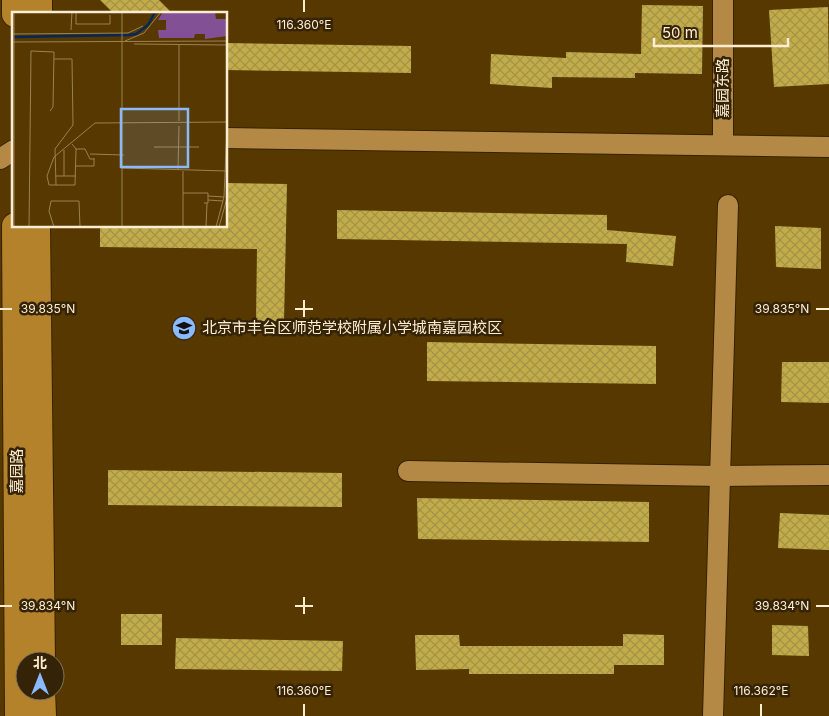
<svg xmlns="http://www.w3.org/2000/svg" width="829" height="716" font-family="Inter,'Noto Sans SC',sans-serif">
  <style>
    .building { fill: url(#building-cross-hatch) }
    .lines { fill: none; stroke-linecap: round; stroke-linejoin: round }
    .minor-casing { stroke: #372200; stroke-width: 22 }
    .major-casing { stroke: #372200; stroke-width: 28 }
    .minor { stroke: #b48945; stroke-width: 20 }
    .major { stroke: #b3822b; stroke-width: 26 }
    .ticks { fill: none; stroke: #ffedd2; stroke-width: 2 }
    .labels { text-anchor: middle; stroke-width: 5; stroke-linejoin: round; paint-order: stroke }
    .street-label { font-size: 15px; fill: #ffedd2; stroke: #342306 }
    .poi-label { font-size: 15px; fill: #ffedd2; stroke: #342306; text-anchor: start }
    .inset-river { fill: none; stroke: #022859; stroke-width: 2.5 }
    .inset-road { fill: none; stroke: #9a8154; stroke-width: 1 }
    .view { fill: #8abafc; fill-opacity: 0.15; stroke: #8abafc; stroke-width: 2.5 }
    .inset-edge { fill: none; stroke: #ffedd2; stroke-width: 2.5 }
    .ticks-label { font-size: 12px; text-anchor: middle; fill: #ffedd2; stroke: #342306; stroke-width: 5; stroke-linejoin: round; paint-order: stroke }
  </style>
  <defs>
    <pattern id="building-cross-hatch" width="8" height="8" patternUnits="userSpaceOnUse" patternTransform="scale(1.25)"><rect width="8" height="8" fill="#c2ac49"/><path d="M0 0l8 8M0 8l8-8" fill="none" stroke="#a49346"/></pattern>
  </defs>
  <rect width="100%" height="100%" fill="#573900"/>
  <!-- building -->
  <g class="building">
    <path d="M 100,0 L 159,0 L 173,14 L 114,14 Z"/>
    <path d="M 642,5 L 703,6 L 702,74 L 635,73 L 635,78 L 552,77 L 552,88 L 490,84 L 491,54 L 566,58 L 566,52 L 641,54 Z"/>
    <path d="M 828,7 L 829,84 L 774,87 L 769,10 Z"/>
    <path d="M 226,43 L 411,46 L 411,73 L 226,70 Z"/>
    <path d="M 226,183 L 287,184 L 284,321 L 256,321 L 257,249 L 100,247 L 100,226 L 226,226 Z"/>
    <path d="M 337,210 L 607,215 L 607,230 L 676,236 L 673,266 L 626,262 L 627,244 L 337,239 Z"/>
    <path d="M 775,226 L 821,228 L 821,269 L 776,267 Z"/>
    <path d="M 427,342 L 656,346 L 656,384 L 427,381 Z"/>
    <path d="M 782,362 L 829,362 L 829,403 L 781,402 Z"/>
    <path d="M 108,470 L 342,473 L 342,507 L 108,505 Z"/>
    <path d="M 417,498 L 649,502 L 649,542 L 418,539 Z"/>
    <path d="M 780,513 L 829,515 L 829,550 L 778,548 Z"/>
    <rect x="121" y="614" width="41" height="31"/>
    <path d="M 772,625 L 808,626 L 809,656 L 772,655 Z"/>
    <path d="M 623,634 L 664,635 L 664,665 L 614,665 L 614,674 L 469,674 L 469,669 L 416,670 L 415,635 L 459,635 L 460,646 L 623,646 Z"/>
    <path d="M 176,638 L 343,641 L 342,671 L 175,669 Z"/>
  </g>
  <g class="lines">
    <!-- minor casing -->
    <g class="minor-casing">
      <g id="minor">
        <path d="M 226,138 L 829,147"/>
        <path d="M 723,145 L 723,0"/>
        <path d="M 0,159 L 14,150"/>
        <path d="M 408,471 L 721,476 L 829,475"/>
        <path d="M 713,716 L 728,205"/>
      </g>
    </g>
    <!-- major casing -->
    <g class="major-casing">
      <g id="major">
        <path d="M 15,0 L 15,14"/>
        <path d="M 39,14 L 39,0"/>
        <path d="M 15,226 L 18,716"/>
        <path d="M 37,226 L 42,661"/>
        <path d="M 42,691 L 43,716"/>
      </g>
    </g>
    <!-- minor -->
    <use href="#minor" class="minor"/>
    <!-- major -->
    <use href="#major" class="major"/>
  </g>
  <!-- ticks -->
  <path class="ticks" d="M 304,0 L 304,12M 304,300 L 304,317M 0,309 L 12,309M 295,309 L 313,309M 816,309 L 829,309M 304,597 L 304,614M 0,606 L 12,606M 295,606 L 313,606M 816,606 L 829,606M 304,704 L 304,716M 761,704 L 761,716"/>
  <!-- icons -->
  <defs>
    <g id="school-disc" transform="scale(1.25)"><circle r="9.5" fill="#8abafc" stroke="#342306"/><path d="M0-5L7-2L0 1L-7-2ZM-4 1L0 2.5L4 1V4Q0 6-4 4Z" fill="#111"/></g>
  </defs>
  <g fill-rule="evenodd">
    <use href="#school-disc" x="184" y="328"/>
  </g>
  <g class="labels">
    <!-- street labels -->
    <g class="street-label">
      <text transform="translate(723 88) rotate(-90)" y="5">嘉园东路</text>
      <text transform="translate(17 471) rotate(-90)" y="5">嘉园路</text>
    </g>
    <!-- poi labels -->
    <g class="poi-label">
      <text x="202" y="333">北京市丰台区师范学校附属小学城南嘉园校区</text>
    </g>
  </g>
  <!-- overview -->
  <g transform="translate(12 12)">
    <rect width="215" height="215" fill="#573900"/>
    <path d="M 151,0 L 203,0 L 204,7 L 215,7 L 215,24 L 193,27 L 193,22 L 183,22 L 182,26 L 147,26 L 146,18 L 154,18 L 154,8 L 146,8 Z" fill="#825094"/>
    <path class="inset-river" d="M 0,25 L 116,23 L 124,22 L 136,13 L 143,0"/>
    <path class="inset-road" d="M 64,0 L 64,12 L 98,12 L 98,3M 110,0 L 110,215M 59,18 L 60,0M 0,22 L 116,21 L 131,14M 113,29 L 132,21 L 149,0M 0,30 L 215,29M 122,32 L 215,33M 42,47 L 60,47 L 61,113 L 43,137 L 44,173M 167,109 L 167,33M 60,132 L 64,137 L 73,137 L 78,147 L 82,147M 142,135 L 187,135M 64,137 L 63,173 L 37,173 L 35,164 L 42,145 L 83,111 L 215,110M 52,138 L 52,164M 78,142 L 112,143M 64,154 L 82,154 L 82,146M 110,156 L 215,159M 166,158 L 167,114M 171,159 L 171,215M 44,164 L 64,164M 171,181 L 196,181 L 196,191 L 192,191M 196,184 L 212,185M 196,188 L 211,189M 2,215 L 2,0M 17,215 L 19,39 L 42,40 L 41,95 L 38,99M 42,215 L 37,199 L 39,189 L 67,189 L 68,215M 194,215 L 195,191M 204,215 L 212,185 L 215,116M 207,215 L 215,186"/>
    <path class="view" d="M 109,97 L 176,97 L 176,155 L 109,155 Z"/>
    <rect width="215" height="215" class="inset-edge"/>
  </g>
  <g class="ticks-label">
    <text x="304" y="29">116.360°E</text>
    <text x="48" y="313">39.835°N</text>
    <text x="782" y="313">39.835°N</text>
    <text x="48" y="610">39.834°N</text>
    <text x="782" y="610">39.834°N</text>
    <text x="304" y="695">116.360°E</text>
    <text x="761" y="695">116.362°E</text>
  </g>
  <!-- north arrow -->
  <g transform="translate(40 676)"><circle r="24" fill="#342306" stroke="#857458"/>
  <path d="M0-4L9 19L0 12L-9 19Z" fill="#8abafc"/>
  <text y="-8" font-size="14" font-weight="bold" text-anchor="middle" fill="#ffedd2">北</text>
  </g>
  <!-- scale -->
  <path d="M654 38v8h134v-8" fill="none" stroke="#ffedd2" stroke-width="2.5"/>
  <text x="662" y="38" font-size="15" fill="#ffedd2" stroke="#342306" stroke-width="4" paint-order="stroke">50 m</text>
</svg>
